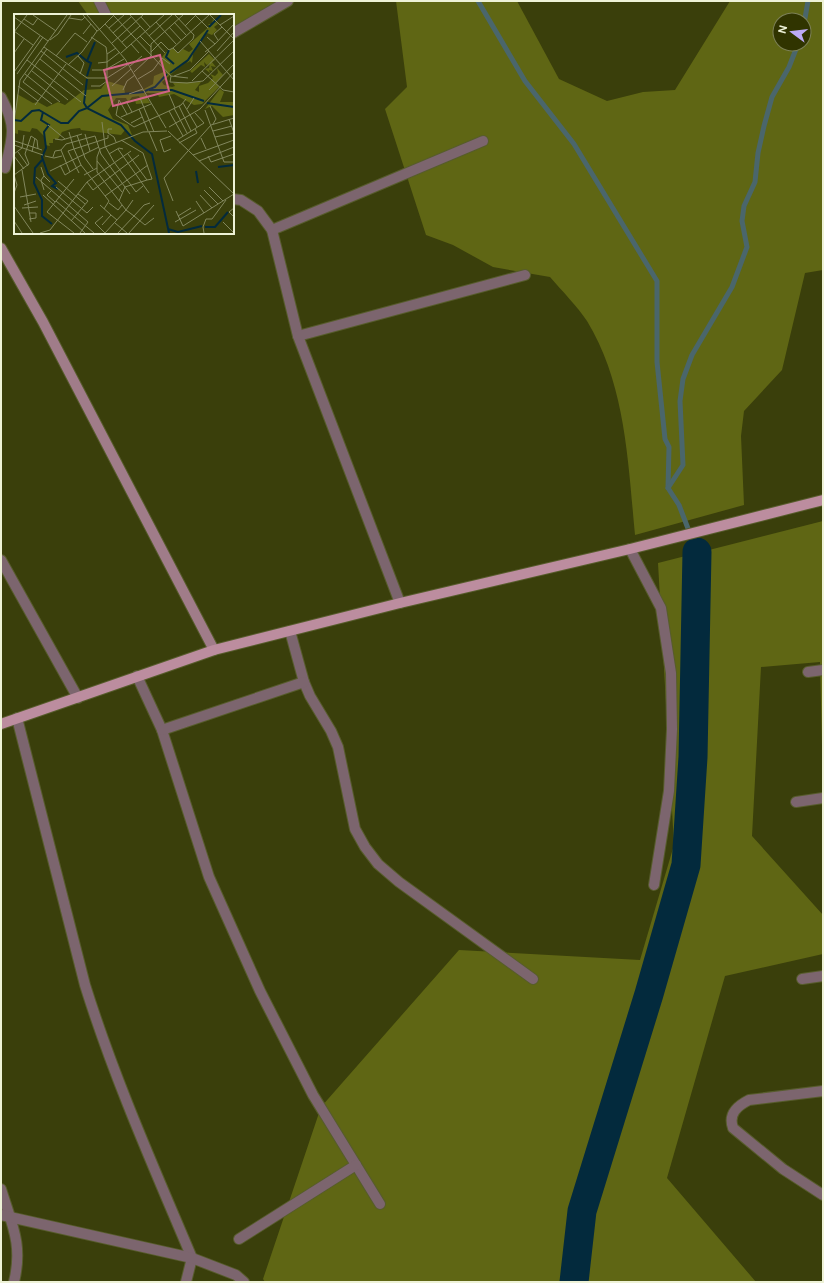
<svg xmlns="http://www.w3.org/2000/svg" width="824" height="1283" font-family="'DM Sans',sans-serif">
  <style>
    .green { fill: #5f6614; fill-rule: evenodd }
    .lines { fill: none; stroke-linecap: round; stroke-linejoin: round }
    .stream { stroke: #4a666b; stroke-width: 5 }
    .river { stroke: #032a3d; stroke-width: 29 }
    .street-casing { stroke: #575c2c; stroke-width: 12 }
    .secondary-casing { stroke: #575c2c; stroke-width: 12 }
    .primary-casing { stroke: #575c2c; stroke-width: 12 }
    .street { stroke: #7c656e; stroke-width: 10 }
    .secondary { stroke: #a07c89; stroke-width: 10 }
    .primary { stroke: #bc8d9f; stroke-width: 10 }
    .inset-river { fill: none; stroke: #032a3d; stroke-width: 2 }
    .inset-road { fill: none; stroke: #82875d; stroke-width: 1 }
    .view { fill: #d16486; fill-opacity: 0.15; stroke: #d16486; stroke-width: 2 }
    .inset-edge { fill: none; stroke: #eef2d7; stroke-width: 2 }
  </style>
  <rect width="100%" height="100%" fill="#3a3f0b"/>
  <!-- green -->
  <g class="green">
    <path d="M 78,1 L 288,1 L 233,33 L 233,15 L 88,15 Z"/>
    <path d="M 396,1 L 517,1 L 559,79 L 607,101 L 643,92 L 675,90 L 730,1 L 823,1 L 823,270 L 805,273 L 782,370 L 744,411 L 741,436 L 744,505 L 635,535 C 628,463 626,385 587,321 C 577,306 562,291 550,277 L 493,267 L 453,245 L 426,235 L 385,109 L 407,87 ZM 780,20 L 804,20 L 804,44 L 780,44 Z"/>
    <path d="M 823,521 L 823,788 L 820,662 L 761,667 L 752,836 L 823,915 L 823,954 L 725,976 L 667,1178 L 756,1282 L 265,1282 L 263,1279 L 321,1107 L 459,950 L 640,960 L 674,845 L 658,563 Z"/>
  </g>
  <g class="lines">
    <!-- stream -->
    <g class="stream">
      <path d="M 478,1 L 525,81 L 574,144 L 657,281 L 657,362 L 665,439 L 669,447 L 668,488 L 679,505 L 697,552"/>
      <path d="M 804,24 L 808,1"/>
      <path d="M 668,488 L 683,465 L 680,401 L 683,379 L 692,355 L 732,287 L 747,247 L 742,221 L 744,206 L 755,182 L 758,153 L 764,126 L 772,97 L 789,67 L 798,44"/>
    </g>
    <!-- river -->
    <path class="river" d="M 574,1282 L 582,1211 L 649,994 L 686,865 L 693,757 L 697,552"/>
    <!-- street casing -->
    <g class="street-casing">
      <g id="street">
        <path d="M 99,1 L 106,15"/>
        <path d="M 233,33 L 288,1"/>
        <path d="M 1,97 C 17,127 13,136 5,168"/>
        <path d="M 233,199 L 241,200 L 258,211 L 272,230 L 298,336 L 400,603"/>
        <path d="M 272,230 L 483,141"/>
        <path d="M 298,336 L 525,275"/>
        <path d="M 630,549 L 661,608 L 671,673 L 672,729 L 669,791 L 654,885"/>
        <path d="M 1,560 L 78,698"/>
        <path d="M 290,631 L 304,682 L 310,696 L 331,731 L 338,747 L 355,829 L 365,847 L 378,864 L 399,882 L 533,979"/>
        <path d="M 808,672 L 823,670"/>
        <path d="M 137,676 L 162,730 L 209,877 L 260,991 L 313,1095 L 380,1204"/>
        <path d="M 17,718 L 85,985 C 114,1078 154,1168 192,1258 L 186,1282"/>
        <path d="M 162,730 L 304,682"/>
        <path d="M 796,802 L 823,798"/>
        <path d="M 802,979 L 823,976"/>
        <path d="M 823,1091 L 749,1100 C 737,1106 728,1114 733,1128 L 783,1169 L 823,1195"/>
        <path d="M 1,1189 C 12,1225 23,1244 14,1282"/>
        <path d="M 1,1215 L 192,1258 L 236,1275 L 244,1282"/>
        <path d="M 239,1239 L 356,1165"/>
      </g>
    </g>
    <!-- secondary casing -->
    <g class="secondary-casing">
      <path id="secondary" d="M 1,248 L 43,322 L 214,650"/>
    </g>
    <!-- primary casing -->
    <g class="primary-casing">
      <path id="primary" d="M 1,724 L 214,650 L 400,603 L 630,549 L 823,500"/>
    </g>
    <!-- street -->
    <use href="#street" class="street"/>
    <!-- secondary -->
    <use href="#secondary" class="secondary"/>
    <!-- primary -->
    <use href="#primary" class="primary"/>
  </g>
  <!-- overview -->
  <g transform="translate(14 14)">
    <rect width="220" height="220" fill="#3a3f0b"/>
    <path d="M 199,5 L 204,10 L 200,13 L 203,16 L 198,21 L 193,19 L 191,21 L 179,40 L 178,49 L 176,47 L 173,49 L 175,45 L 148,68 L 150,71 L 158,73 L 161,72 L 159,69 L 187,68 L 181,76 L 185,78 L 185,72 L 194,69 L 199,64 L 196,60 L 201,62 L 204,59 L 203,54 L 209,61 L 202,69 L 205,73 L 188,90 L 180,91 L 160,80 L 145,83 L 143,79 L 132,79 L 130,75 L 139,70 L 140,62 L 152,57 L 145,47 L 151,39 L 159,34 L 164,39 L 169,35 L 175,38 L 179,35 L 175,30 L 196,12 L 194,10 L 198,10 ZM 195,40 L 205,50 L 201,46 L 198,48 L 202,53 L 197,52 L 199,57 L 195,56 L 196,59 L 191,55 L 195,54 L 196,49 L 193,51 L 190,48 L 191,53 L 187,51 L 178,59 L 176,57 ZM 93,67 L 110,72 L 111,80 L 129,76 L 136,89 L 122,90 L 121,86 L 126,84 L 125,82 L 118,83 L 114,88 L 112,84 L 102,84 L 94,96 L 99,105 L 114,111 L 118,121 L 116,122 L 111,116 L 107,121 L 67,116 L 66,114 L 57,115 L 48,118 L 44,125 L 39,125 L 39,129 L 35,129 L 36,132 L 31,131 L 31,123 L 23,115 L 18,114 L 16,118 L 4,116 L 4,120 L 0,119 L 3,80 L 19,89 L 24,88 L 33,93 L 44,88 L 51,91 L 70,76 L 87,75 ZM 206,75 L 210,78 L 206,88 L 220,88 L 220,101 L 209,103 L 198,92 L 191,95 Z" fill="#5f6614"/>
    <path class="inset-river" d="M 195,13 L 207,1M 155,36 L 152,43 L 160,50M 52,43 L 63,39 L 73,47M 156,59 L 174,46 L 194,16M 73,62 L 77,49 L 73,47 L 81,28M 73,65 L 70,89 L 73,94M 135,76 L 158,76 L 190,87M 131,77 L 141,73 L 153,60M 193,89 L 220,93M 73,94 L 88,82 L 130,78M 29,98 L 27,106 L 35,111 L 30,118 L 32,134 L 28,143 L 34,160 L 42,169 L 38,172 L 44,175M 0,106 L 7,107 L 18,97 L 25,96 L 47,109 L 54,109 L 65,97 L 73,94 L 107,111 L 121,127 L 138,140 L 155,219M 28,146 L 21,154 L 20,169 L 28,186 L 28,202 L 38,210M 204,153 L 220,151M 182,157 L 184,169M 191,213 L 201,213 L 214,198M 154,215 L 164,218 L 188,212"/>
    <path class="inset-road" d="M 19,1 L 42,17M 69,1 L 83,17 L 86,15M 73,1 L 111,45 L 152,114M 116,1 L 151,39M 181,1 L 194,14M 196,1 L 220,25M 100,2 L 157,62 L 174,64M 0,3 L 34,27M 127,3 L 136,13M 55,4 L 68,6 L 71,3M 10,5 L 19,11 L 24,4M 142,8 L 162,30M 160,8 L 172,21M 91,10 L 113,34M 206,11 L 220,2M 171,12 L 182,1M 155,13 L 167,26M 95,14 L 110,1M 86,15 L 100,1M 0,17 L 19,31M 0,18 L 13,1M 99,19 L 117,3M 69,20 L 77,10M 126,22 L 137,33M 135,22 L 158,1M 77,23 L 92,33 L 93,40M 193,23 L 201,30 L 220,10M 36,26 L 44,20 L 57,1M 204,26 L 200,20 L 208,13M 186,27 L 220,66M 108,28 L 126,12M 98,29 L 129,1M 117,30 L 125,39M 30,33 L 73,64 L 93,64 L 115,50M 159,34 L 195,1M 33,35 L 9,68 L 38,90M 27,37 L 69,71M 203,37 L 220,18M 137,38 L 147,28 L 155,36 L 159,34 L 164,39 L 179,25 L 180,21 L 161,1M 191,38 L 201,30M 0,39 L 10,25M 107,39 L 150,1M 42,42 L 61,19 L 73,28M 64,42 L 70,49 L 66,60M 26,45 L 72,82M 13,46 L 67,88M 84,49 L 93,48 L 106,38M 54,51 L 68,38 L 83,17M 116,52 L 128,42M 78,56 L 91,56 L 110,45M 18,57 L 54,86M 188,57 L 209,76 L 220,78M 0,58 L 26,22M 120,58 L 137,42 L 137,30 L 169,1M 3,60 L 29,23M 11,60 L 46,88M 157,62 L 156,68 L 173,69 L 189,67 L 220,37M 160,62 L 176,56 L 195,37M 124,65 L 139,56 L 148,44 L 156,50M 178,67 L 220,26M 4,72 L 24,87M 77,72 L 86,72 L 93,67 L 93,40 L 102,34M 98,72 L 117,55M 109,76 L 113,67 L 121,61M 195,76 L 220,50M 115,80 L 129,75M 155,80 L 161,94M 126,84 L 140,118M 112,87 L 118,98M 169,89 L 183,113M 21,91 L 52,50M 165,92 L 177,117M 196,92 L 202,105 L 199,110M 160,94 L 173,119M 125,95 L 134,117M 173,95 L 180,84M 191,96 L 210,148 L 220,148M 113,100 L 105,86 L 102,101 L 120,113 L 155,97M 107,103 L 137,90M 215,105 L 220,119M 0,108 L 6,66 L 53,1M 88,108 L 91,132 L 100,148 L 122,178 L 129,172M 117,109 L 128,103M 34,111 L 51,125M 155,113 L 186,95 L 220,58M 98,115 L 94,115 L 94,119 L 100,123 L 102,128M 154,117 L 220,180M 199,117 L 218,112M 55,118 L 60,135 L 54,137 L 65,159M 135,118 L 143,137M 71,120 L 76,137M 63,121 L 71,144 L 79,155M 169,122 L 155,97 L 167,91 L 172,85M 201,123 L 220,119M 187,124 L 192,135M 41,125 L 48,126 L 68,120M 107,126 L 129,139 L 138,165 L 133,166 L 114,140M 163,126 L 190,109 L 181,99M 1,127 L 28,136M 165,129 L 183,119 L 181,115M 0,131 L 29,141M 104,135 L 135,179M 157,135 L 150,138 L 146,126 L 157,122M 47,136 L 52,130 L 81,122 L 87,140 L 116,180M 4,138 L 14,152M 18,138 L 21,124M 0,140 L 8,134 L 10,121M 11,140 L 17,122 L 23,126 L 24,135M 95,140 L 105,134 L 109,135M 179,141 L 220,126M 0,142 L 10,155M 31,142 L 40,144 L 48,142M 194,142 L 197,148 L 220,140M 39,143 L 41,137 L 47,136 L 56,158M 83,147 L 108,178M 185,147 L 220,133M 46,151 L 51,161 L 67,151M 27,153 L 30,162 L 36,168M 8,156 L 17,208M 36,157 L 85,133M 0,161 L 15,150 L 11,140M 70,161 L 83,154M 30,162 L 27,166 L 30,176M 22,163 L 74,208 L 66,219M 44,167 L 71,190M 73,168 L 79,176 L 125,141M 42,173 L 73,199 L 79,193M 195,173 L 209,187M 38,176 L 33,181 L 41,188M 190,176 L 204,190M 0,179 L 3,171 L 0,161M 29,181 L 71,219M 186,181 L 198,194M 91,182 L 134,151M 6,183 L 22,180M 119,186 L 112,196 L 120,202 L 130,191 L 136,189M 42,187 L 80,219M 105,187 L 111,173 L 133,166M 159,187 L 150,164 L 197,111 L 220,104M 182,187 L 190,199M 95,189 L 104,196 L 108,191M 10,191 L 22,187M 86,191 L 97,201M 0,192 L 19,219M 8,194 L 24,193M 220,194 L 215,198 L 220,203M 90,195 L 95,187 L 67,151 L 60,135 L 94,124 L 94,121M 162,197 L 169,212 L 220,180M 15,199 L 22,199 L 22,204 L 15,205M 89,202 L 81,209 L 91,219M 164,202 L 177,194M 0,207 L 8,219M 57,207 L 74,187 L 64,180M 161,208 L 182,196M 209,208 L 220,219M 101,209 L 113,219M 88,211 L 97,201 L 103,206M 26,219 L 36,216 L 73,168 L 117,137M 60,219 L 33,198 L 60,165M 91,219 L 112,196 L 83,158 L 83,143 L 86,135 L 129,118 L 153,117M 104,219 L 120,202 L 131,211 L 140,204M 115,219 L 140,191M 190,219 L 189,213 L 192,205 L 198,205 L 212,186"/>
    <path class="view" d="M 146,41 L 155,77 L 99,92 L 90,56 Z"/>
    <rect width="220" height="220" class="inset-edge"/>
  </g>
  <!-- border -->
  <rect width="824" height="1283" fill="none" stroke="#eef2d7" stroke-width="4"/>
  <!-- north arrow -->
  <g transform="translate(792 32) rotate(285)"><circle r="19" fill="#303400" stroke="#7c8056"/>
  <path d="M0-3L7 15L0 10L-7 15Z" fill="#bcaaf6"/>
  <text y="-6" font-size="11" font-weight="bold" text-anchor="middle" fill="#eef2d7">N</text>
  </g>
</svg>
